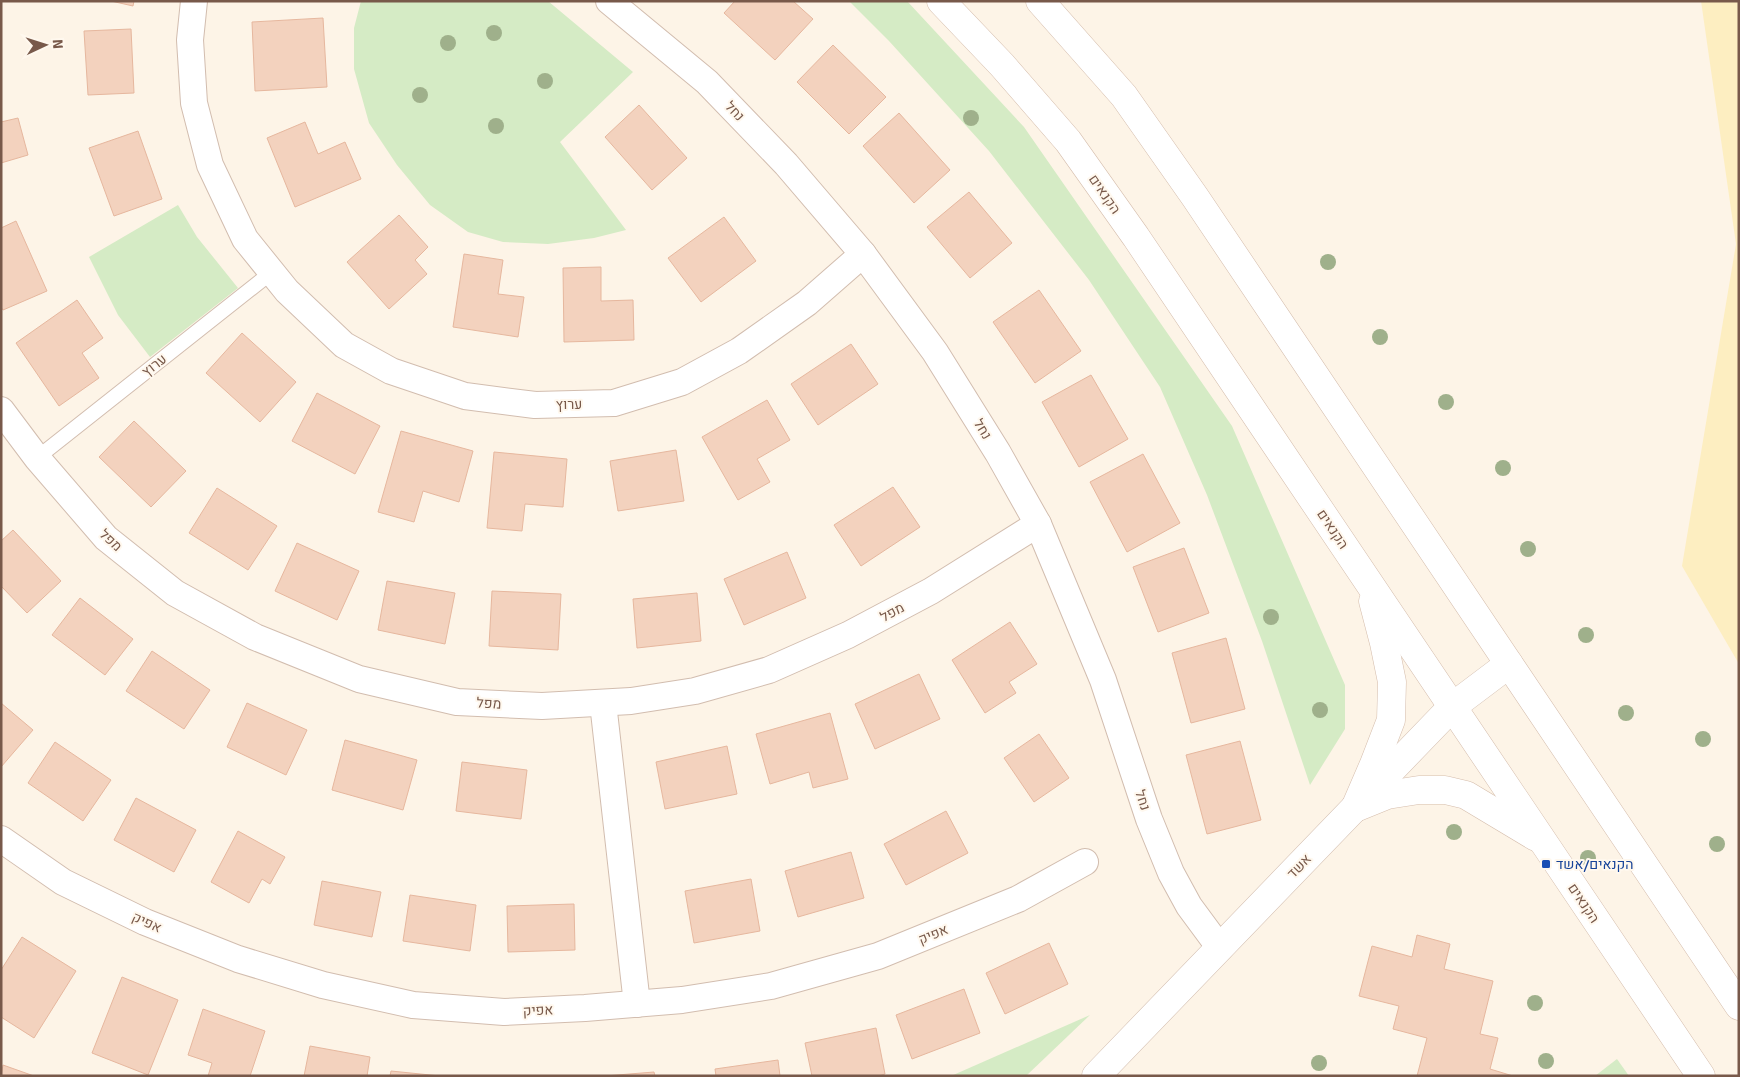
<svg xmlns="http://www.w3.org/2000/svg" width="1740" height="1077" font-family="Signika,Heebo,sans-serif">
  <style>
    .green { fill: #d5ebc5 }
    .sand { fill: #fdeec1 }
    .building { fill: #f3d2be; stroke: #e6b79e }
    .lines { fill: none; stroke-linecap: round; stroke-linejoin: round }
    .service-casing { stroke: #d2bdaf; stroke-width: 16 }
    .minor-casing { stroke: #d2bdaf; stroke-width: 28 }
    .tertiary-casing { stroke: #d2bdaf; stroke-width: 29 }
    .secondary-casing { stroke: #d5bdac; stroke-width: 29 }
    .service { stroke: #fff; stroke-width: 14 }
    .minor { stroke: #fff; stroke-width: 26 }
    .tertiary { stroke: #fff; stroke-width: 28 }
    .secondary { stroke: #fff; stroke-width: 28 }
    .tree { fill: #9fb08b }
    .transit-dot { fill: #1a4fb4; stroke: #fff8ee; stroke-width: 2 }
    .labels { text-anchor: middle; stroke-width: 4; stroke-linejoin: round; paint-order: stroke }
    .street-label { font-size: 14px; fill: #78594a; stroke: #fff8ee }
    .transit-label { font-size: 14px; fill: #164399; stroke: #fff8ee; text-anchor: start }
  </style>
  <rect width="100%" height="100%" fill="#fdf4e7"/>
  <!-- green -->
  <g class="green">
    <path d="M 361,1 L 548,1 L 633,72 L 560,142 L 626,230 L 594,238 L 548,244 L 503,242 L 468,232 L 430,205 L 397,165 L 369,123 L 354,69 L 354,28 Z"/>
    <path d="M 849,1 L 907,1 L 1024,127 L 1232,426 L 1345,685 L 1345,729 L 1310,785 L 1262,641 L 1207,495 L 1160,387 L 1089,280 L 989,151 L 889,41 Z"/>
    <path d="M 178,205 L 197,237 L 238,288 L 150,357 L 118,315 L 89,257 Z"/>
    <path d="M 1090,1015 L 1026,1076 L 951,1076 Z"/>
    <path d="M 1617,1059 L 1629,1076 L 1595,1076 Z"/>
  </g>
  <!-- sand -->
  <path class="sand" d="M 1701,1 L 1739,1 L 1739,664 L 1682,566 L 1736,244 Z"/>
  <!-- building -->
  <g class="building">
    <path d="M 111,1 L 134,1 L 133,6 Z"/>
    <path d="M 735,1 L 793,1 L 813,19 L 775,60 L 724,13 Z"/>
    <path d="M 323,18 L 327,87 L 255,91 L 252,22 Z"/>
    <path d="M 131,29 L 134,93 L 88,95 L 84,31 Z"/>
    <path d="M 833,45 L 886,97 L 849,134 L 797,82 Z"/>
    <path d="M 639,105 L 687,158 L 652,190 L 605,137 Z"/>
    <path d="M 899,113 L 950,170 L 914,203 L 863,146 Z"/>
    <path d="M 18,118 L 28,155 L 1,163 L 1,122 Z"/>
    <path d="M 305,122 L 318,154 L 345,142 L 361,179 L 295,207 L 267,138 Z"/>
    <path d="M 138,131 L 162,199 L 114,216 L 89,148 Z"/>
    <path d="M 969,192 L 1012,243 L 970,278 L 927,227 Z"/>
    <path d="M 399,215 L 428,247 L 415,260 L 427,274 L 389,309 L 347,262 Z"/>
    <path d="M 724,217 L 756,261 L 701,302 L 668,258 Z"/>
    <path d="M 16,221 L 47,291 L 3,310 L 1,307 L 1,228 Z"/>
    <path d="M 464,254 L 503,260 L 498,294 L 524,297 L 518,337 L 453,327 Z"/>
    <path d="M 601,267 L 601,301 L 633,300 L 634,340 L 564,342 L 563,268 Z"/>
    <path d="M 1039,290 L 1081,351 L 1035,383 L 993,322 Z"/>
    <path d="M 77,300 L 103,338 L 82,353 L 99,378 L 59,406 L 16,343 Z"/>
    <path d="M 242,333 L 296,382 L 260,422 L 206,373 Z"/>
    <path d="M 851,344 L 878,384 L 818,425 L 791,384 Z"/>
    <path d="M 1091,375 L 1128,439 L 1079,467 L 1042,402 Z"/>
    <path d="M 317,393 L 380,426 L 355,474 L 292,441 Z"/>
    <path d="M 767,400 L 790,440 L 757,459 L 770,482 L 738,500 L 702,437 Z"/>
    <path d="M 134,421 L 186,471 L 151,507 L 99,457 Z"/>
    <path d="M 401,431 L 473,451 L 459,502 L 423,491 L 414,522 L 378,512 Z"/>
    <path d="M 676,450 L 684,501 L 618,511 L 610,461 Z"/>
    <path d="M 494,452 L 567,459 L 563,507 L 525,504 L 522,531 L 487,528 Z"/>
    <path d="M 1143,454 L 1180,523 L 1127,552 L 1090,482 Z"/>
    <path d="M 893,487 L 920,527 L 861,566 L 834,525 Z"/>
    <path d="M 217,488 L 277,526 L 248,570 L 189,533 Z"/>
    <path d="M 13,530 L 61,581 L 27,613 L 1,586 L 1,541 Z"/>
    <path d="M 297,543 L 359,571 L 337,620 L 275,591 Z"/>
    <path d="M 1184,548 L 1209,613 L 1158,632 L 1133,567 Z"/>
    <path d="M 787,552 L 806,598 L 744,625 L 724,579 Z"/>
    <path d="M 387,581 L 455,593 L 445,644 L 378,630 Z"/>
    <path d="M 492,591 L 561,594 L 558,650 L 489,646 Z"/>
    <path d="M 697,593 L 701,641 L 637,648 L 633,599 Z"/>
    <path d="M 80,598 L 133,639 L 105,675 L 52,635 Z"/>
    <path d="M 1010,622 L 1037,664 L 1009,682 L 1016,693 L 985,713 L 952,660 Z"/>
    <path d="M 1226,638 L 1245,709 L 1191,723 L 1172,653 Z"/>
    <path d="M 152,651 L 210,690 L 184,729 L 126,691 Z"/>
    <path d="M 919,674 L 940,719 L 875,749 L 855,704 Z"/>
    <path d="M 1,703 L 33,730 L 1,767 Z"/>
    <path d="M 247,703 L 307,730 L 286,775 L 227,747 Z"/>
    <path d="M 830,713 L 848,779 L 813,788 L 809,772 L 770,784 L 756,734 Z"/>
    <path d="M 1039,734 L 1069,778 L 1034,802 L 1004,758 Z"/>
    <path d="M 345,740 L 417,760 L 403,810 L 332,790 Z"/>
    <path d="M 1240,741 L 1261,820 L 1207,834 L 1186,755 Z"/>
    <path d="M 55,742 L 111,780 L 83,821 L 28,783 Z"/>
    <path d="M 727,746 L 737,794 L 665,809 L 656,762 Z"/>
    <path d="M 462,762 L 527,770 L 521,819 L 456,811 Z"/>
    <path d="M 136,798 L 196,830 L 174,872 L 114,840 Z"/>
    <path d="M 946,811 L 968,853 L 906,885 L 884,844 Z"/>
    <path d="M 238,831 L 285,857 L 270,884 L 262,879 L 249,903 L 211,882 Z"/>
    <path d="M 851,852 L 864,898 L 798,917 L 785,871 Z"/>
    <path d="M 751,879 L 760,931 L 694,943 L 685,891 Z"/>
    <path d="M 322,881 L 381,892 L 372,937 L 314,925 Z"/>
    <path d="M 410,895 L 476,905 L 470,951 L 403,941 Z"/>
    <path d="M 574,904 L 575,950 L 508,952 L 507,906 Z"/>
    <path d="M 1417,935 L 1450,944 L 1444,969 L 1493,981 L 1480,1034 L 1498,1038 L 1490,1069 L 1513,1076 L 1417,1076 L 1427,1038 L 1393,1029 L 1399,1006 L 1359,996 L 1372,946 L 1412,957 Z"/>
    <path d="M 22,937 L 76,971 L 34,1038 L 1,1017 L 1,970 Z"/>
    <path d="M 1049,943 L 1068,984 L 1005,1014 L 986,973 Z"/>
    <path d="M 122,977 L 178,1000 L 148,1075 L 92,1053 Z"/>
    <path d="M 964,989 L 980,1033 L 912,1059 L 896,1015 Z"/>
    <path d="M 203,1009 L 265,1031 L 250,1076 L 208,1076 L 212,1063 L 188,1055 Z"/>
    <path d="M 876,1028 L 885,1074 L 878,1076 L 812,1076 L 805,1043 Z"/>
    <path d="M 310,1046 L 370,1057 L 367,1076 L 304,1076 Z"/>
    <path d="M 778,1060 L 780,1076 L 716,1076 L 715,1069 Z"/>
    <path d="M 3,1065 L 34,1076 L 1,1076 Z"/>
    <path d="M 391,1071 L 440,1076 L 390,1076 Z"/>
    <path d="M 654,1072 L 655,1076 L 605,1076 Z"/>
  </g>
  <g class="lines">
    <!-- service casing -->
    <g class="service-casing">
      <path id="service" d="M 37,458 L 272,272"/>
    </g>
    <!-- minor casing -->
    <g class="minor-casing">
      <g id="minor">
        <path d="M 194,1 L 190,40 L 194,103 L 210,165 L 245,239 L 287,291 L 344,345 L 391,371 L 465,396 L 535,405 L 614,403 L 682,382 L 739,351 L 807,303 L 863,254"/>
        <path d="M 609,1 L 707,82 L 786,164 L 863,254 L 935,352 L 998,453 L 1038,524 L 1103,680 L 1149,819 L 1171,873 L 1189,906 L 1220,948"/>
        <path d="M 1,410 L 37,458 L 106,538 L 175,593 L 255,637 L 359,679 L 457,702 L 542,706 L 631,701 L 695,691 L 769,670 L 848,635 L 931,591 L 1038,524"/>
        <path d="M 603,703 L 637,1004"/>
        <path d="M 1,839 L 63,882 L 145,922 L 238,959 L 323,985 L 413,1005 L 504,1012 L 585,1008 L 682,1000 L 771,986 L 878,956 L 1018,899 L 1085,862"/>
      </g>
    </g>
    <!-- tertiary casing -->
    <g class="tertiary-casing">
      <path id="tertiary" d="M 1096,1076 L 1452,707 L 1509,664"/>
    </g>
    <!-- secondary casing -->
    <g class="secondary-casing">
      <g id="secondary">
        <path d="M 941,1 L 1002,65 L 1068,141 L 1136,237 L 1701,1076"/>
        <path d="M 1040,1 L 1124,96 L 1195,197 L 1739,1006"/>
        <path d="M 1355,808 L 1374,764 L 1391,720 L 1392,682 L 1384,643 L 1373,601"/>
        <path d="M 1355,808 L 1387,795 L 1419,790 L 1445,790 L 1466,795 L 1536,837"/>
      </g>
    </g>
    <!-- service -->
    <use href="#service" class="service"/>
    <!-- minor -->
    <use href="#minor" class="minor"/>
    <!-- tertiary -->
    <use href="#tertiary" class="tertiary"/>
    <!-- secondary -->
    <use href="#secondary" class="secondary"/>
  </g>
  <!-- trees -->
  <g class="tree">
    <circle cx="494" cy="33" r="8"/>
    <circle cx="448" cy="43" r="8"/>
    <circle cx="545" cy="81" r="8"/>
    <circle cx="420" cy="95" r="8"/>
    <circle cx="971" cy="118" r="8"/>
    <circle cx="496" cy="126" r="8"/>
    <circle cx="1328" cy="262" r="8"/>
    <circle cx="1380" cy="337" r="8"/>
    <circle cx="1446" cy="402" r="8"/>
    <circle cx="1503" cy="468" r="8"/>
    <circle cx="1528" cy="549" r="8"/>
    <circle cx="1271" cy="617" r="8"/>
    <circle cx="1586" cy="635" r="8"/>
    <circle cx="1320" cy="710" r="8"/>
    <circle cx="1626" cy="713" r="8"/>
    <circle cx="1703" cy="739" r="8"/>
    <circle cx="1454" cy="832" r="8"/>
    <circle cx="1717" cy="844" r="8"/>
    <circle cx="1588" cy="858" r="8"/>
    <circle cx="1535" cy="1003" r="8"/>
    <circle cx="1546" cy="1061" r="8"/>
    <circle cx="1319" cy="1063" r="8"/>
  </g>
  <!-- markers -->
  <rect class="transit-dot" x="1541" y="859" width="10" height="10" rx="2.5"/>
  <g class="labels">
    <!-- street labels -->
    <g class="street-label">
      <text transform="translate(735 111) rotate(46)" y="5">נחל</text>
      <text transform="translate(1105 194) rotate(55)" y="5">הקנאים</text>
      <text transform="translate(154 365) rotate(-38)" y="5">ערוץ</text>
      <text transform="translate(569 404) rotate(-1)" y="5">ערוץ</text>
      <text transform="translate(983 429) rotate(58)" y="5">נחל</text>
      <text transform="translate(1333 529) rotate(56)" y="5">הקנאים</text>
      <text transform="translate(111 540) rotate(43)" y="5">מפל</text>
      <text transform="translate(892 612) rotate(-28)" y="5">מפל</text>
      <text transform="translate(489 703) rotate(3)" y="5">מפל</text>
      <text transform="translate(1143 800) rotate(72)" y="5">נחל</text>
      <text transform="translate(1299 866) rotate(-46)" y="5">אשד</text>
      <text transform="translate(1584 903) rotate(56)" y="5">הקנאים</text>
      <text transform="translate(147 922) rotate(24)" y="5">אפיק</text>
      <text transform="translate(933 934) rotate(-22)" y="5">אפיק</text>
      <text transform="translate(538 1010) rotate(-3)" y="5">אפיק</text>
    </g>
    <!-- transit labels -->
    <g class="transit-label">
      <text x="1556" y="869">הקנאים/אשד</text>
    </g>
  </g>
  <!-- border -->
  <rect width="1740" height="1077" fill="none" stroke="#78594a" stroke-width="5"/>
  <!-- north arrow -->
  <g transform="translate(45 45) rotate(86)" stroke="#fff8ee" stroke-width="4" paint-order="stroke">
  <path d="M0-4L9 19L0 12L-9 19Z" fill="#78594a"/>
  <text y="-8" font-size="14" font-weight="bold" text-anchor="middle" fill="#78594a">N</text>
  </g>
</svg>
